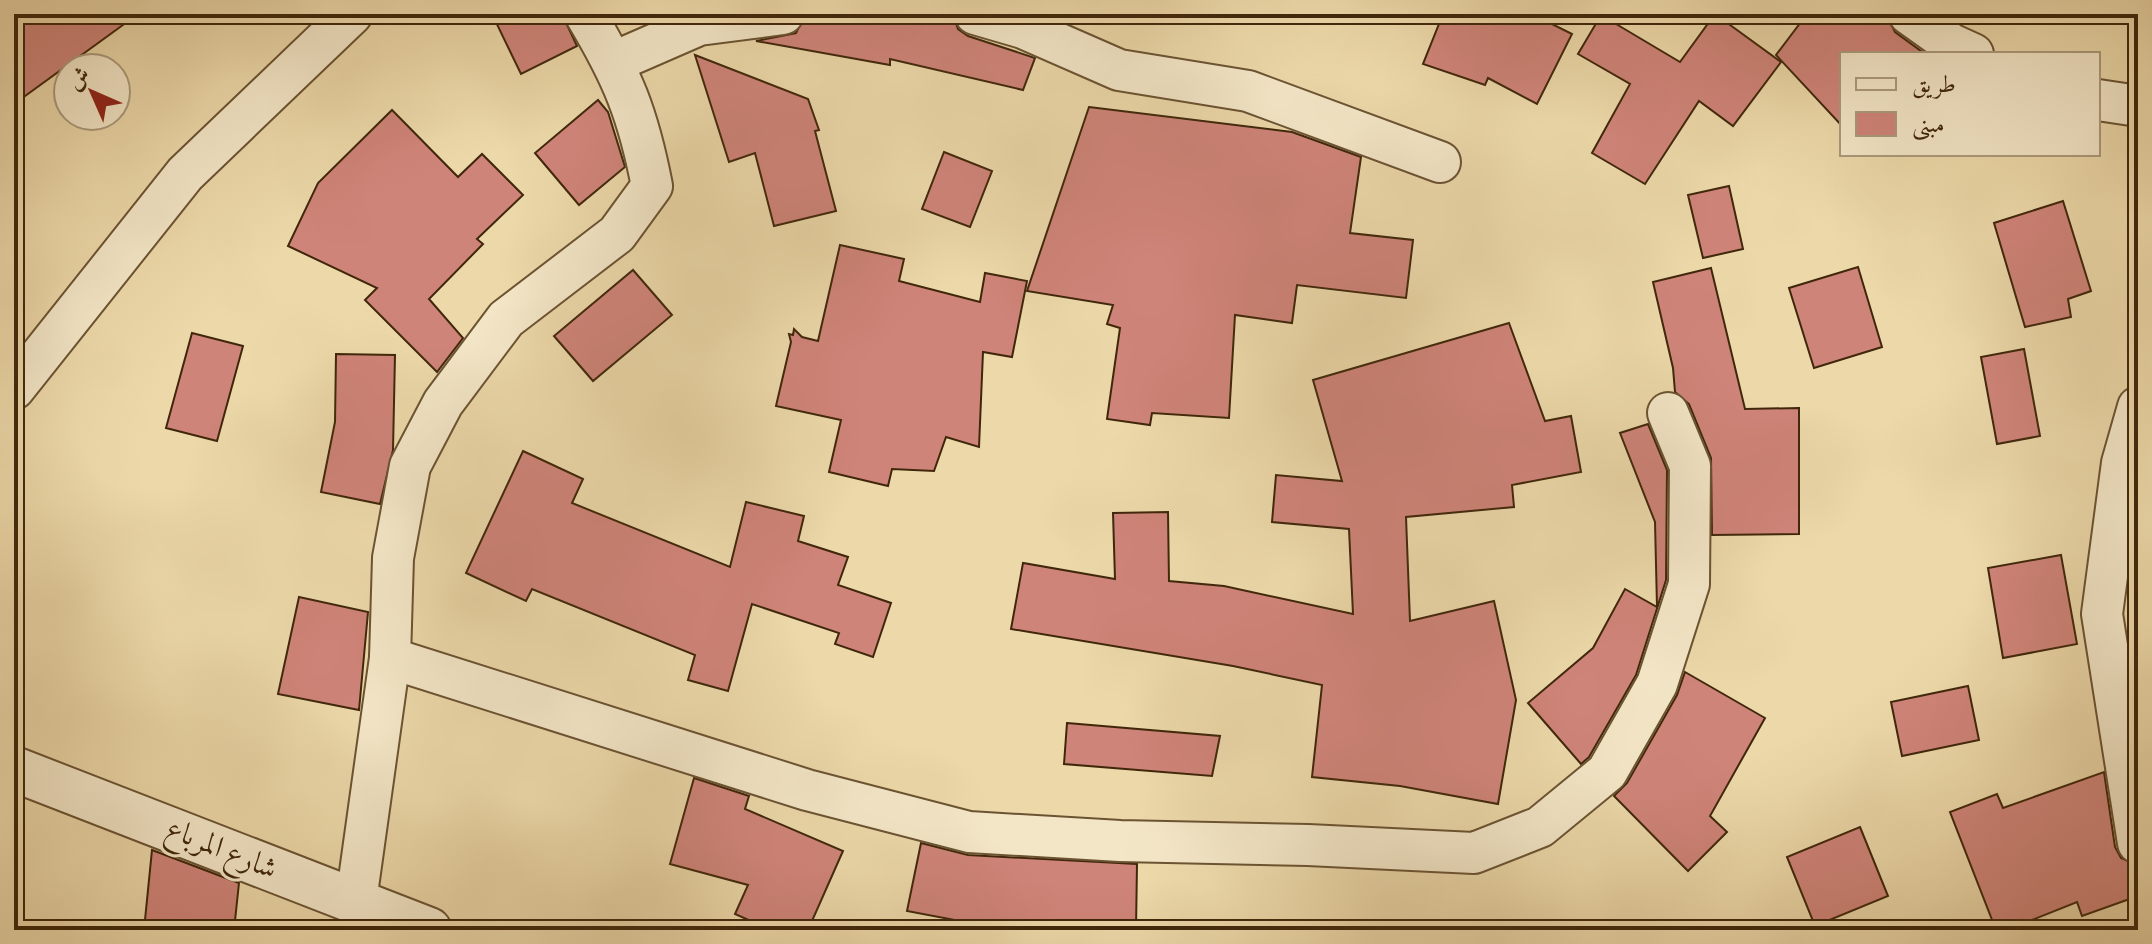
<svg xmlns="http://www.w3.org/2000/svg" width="2152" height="944" font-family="Vollkorn,Amiri,serif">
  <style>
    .building { fill: #cf8479; stroke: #40270b; stroke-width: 2 }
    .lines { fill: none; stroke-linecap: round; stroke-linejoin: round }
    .minor-casing { stroke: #6b5332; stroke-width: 44 }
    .tertiary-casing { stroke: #6b5332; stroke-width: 48 }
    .minor { stroke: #f3e6c7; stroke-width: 40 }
    .tertiary { stroke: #f3e6c7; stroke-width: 44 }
    .labels { text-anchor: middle; stroke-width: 6; stroke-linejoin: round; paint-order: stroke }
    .street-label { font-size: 30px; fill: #40270b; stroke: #f3e6c7 }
  </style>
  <rect width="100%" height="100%" fill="#ecd8a9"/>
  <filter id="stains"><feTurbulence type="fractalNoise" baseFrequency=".0025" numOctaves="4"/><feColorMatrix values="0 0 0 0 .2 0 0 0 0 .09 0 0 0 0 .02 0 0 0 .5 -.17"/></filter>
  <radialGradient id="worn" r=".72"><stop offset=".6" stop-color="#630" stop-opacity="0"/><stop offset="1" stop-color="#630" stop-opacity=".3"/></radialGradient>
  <!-- building -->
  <g class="building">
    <path d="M 14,14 L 138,14 L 14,104 Z"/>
    <path d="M 492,14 L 562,14 L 577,46 L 521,74 Z"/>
    <path d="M 805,14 L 953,14 L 958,29 L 968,36 L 1035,58 L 1023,90 L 890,59 L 890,65 L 756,41 L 796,33 Z"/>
    <path d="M 1443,14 L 1532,14 L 1572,34 L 1537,104 L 1488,78 L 1485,85 L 1423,64 Z"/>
    <path d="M 1715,14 L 1781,62 L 1733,126 L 1699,101 L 1645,184 L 1592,153 L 1630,84 L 1578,54 L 1601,15 L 1680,62 Z"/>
    <path d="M 1807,14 L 1886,14 L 1895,32 L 1925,54 L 1842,54 L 1842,126 L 1776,55 Z"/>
    <path d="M 695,55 L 808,99 L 819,130 L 815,131 L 836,211 L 774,226 L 755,153 L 729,162 Z"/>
    <path d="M 598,100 L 608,112 L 625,167 L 579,205 L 535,153 Z"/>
    <path d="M 1089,107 L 1292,132 L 1361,157 L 1350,233 L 1413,240 L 1406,298 L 1297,285 L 1292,323 L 1235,315 L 1229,418 L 1152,413 L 1150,425 L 1107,419 L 1120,328 L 1107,324 L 1113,305 L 1027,291 Z"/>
    <path d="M 392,110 L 458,177 L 482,154 L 523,195 L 477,239 L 483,244 L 429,299 L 463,338 L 437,372 L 365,300 L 377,288 L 288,246 L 318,183 Z"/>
    <path d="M 944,152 L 992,171 L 970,227 L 922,209 Z"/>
    <path d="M 1729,186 L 1743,249 L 1703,258 L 1688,195 Z"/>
    <path d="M 2063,201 L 2091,291 L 2068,299 L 2071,317 L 2025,327 L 1994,223 Z"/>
    <path d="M 840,245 L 904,259 L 899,281 L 980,302 L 985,273 L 1027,281 L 1012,357 L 983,352 L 979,447 L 946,437 L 934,471 L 892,469 L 888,486 L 829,472 L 841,420 L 776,406 L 791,342 L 789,334 L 793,335 L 794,329 L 802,337 L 818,341 Z"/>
    <path d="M 1858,267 L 1882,347 L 1814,368 L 1789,288 Z"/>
    <path d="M 1711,268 L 1745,409 L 1799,408 L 1799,534 L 1712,535 L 1711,458 L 1689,404 L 1675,392 L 1673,368 L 1653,282 Z"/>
    <path d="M 633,270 L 672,315 L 593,381 L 554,336 Z"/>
    <path d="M 1509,323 L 1545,421 L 1571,416 L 1581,472 L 1512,485 L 1514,507 L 1406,517 L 1410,621 L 1494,601 L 1516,700 L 1498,804 L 1400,786 L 1312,777 L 1322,685 L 1233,666 L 1011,629 L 1023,563 L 1115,579 L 1113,513 L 1168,512 L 1169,581 L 1224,586 L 1353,614 L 1349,529 L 1272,522 L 1276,475 L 1342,481 L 1313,380 Z"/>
    <path d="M 192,333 L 243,346 L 217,441 L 166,428 Z"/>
    <path d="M 2024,349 L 2040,436 L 1997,444 L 1981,357 Z"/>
    <path d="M 336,354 L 395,355 L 393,450 L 380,504 L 321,492 L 335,422 Z"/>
    <path d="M 1648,424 L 1667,470 L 1666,580 L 1636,675 L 1589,757 L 1581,764 L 1528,703 L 1593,648 L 1625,589 L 1657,607 L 1655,522 L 1620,433 Z"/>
    <path d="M 523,451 L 583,479 L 572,503 L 730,567 L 746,502 L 804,516 L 798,541 L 848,557 L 838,585 L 891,603 L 873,657 L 835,644 L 839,633 L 752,604 L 728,691 L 688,680 L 695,655 L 532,589 L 526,601 L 466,573 Z"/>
    <path d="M 2061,555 L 2077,644 L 2003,658 L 1988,568 Z"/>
    <path d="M 299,597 L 368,612 L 359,710 L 278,694 Z"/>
    <path d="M 1685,672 L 1765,718 L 1710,816 L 1727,832 L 1688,871 L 1614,796 L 1627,783 L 1677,695 Z"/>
    <path d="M 1968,686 L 1979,740 L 1902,756 L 1891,702 Z"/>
    <path d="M 1067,723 L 1220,736 L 1212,776 L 1064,764 Z"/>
    <path d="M 2104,772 L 2115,847 L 2121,858 L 2138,865 L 2138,896 L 2082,916 L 2077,902 L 2007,930 L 1996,930 L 1950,812 L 1997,794 L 2003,808 Z"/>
    <path d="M 694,778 L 749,796 L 745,809 L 843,851 L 808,930 L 771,930 L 735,914 L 748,885 L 670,864 Z"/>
    <path d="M 1860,827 L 1888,896 L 1815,926 L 1787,857 Z"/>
    <path d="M 921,843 L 968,855 L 1137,864 L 1136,929 L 1095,928 L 1095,925 L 1002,929 L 907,911 Z"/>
    <path d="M 152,850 L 239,883 L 234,930 L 144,930 Z"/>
  </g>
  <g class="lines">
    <!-- minor casing -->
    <g class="minor-casing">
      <g id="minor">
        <path d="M 975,14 L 1023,28 L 1119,70 L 1248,91 L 1440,162"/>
        <path d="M 1909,14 L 1951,44 L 1973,54"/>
        <path d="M 614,62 L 699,25 L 783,14"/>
        <path d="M 2098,100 L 2138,106"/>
        <path d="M 14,389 L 185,174 L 352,14"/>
        <path d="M 2138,407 L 2122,463 L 2102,614 L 2138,843"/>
        <path d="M 390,658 L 807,790 L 969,832 L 1120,841 L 1308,845 L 1474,853 L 1540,827 L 1607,772 L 1657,684 L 1689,584 L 1690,466 L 1668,413"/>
        <path d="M 356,901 L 390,658 L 393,558 L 410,466 L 443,403 L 506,319 L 617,234 L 652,186 C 638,114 623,77 585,14"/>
      </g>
    </g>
    <!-- tertiary casing -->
    <g class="tertiary-casing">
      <path id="tertiary" d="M 14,769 L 429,930"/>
    </g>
    <!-- minor -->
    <use href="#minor" class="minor"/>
    <!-- tertiary -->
    <use href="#tertiary" class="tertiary"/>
  </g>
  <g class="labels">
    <!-- street labels -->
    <g class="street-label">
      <text transform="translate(222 848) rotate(22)" y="10">شارع المرباع</text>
    </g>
  </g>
  <!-- margin -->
  <rect width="2152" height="944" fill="none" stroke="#ecd8a9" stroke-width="48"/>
  <rect x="16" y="16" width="2120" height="912" fill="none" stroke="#40270b" stroke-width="4"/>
  <rect x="24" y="24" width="2104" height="896" fill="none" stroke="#40270b" stroke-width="2"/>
  <!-- legend -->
  <rect x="1840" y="52" width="260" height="104" fill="#f3e6c7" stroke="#ab9a7c" stroke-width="2"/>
  <rect x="1856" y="78" width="40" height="12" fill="#f3e6c7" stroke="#ab9a7c" stroke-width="2"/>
  <text x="1912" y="92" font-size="24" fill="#40270b">طريق</text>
  <rect x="1856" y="112" width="40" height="24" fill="#cf8479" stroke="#ab9a7c" stroke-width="2"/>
  <text x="1912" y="132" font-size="24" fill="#40270b">مبنى</text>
  <!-- north arrow -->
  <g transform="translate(92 92) rotate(315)"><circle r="38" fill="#f3e6c7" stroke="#ab9a7c" stroke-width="2"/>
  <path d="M0-6L14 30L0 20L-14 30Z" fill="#8f2418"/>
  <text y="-12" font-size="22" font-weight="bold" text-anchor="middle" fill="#40270b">ش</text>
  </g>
  <rect width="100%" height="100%" filter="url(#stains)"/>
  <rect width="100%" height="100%" fill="url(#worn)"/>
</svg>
